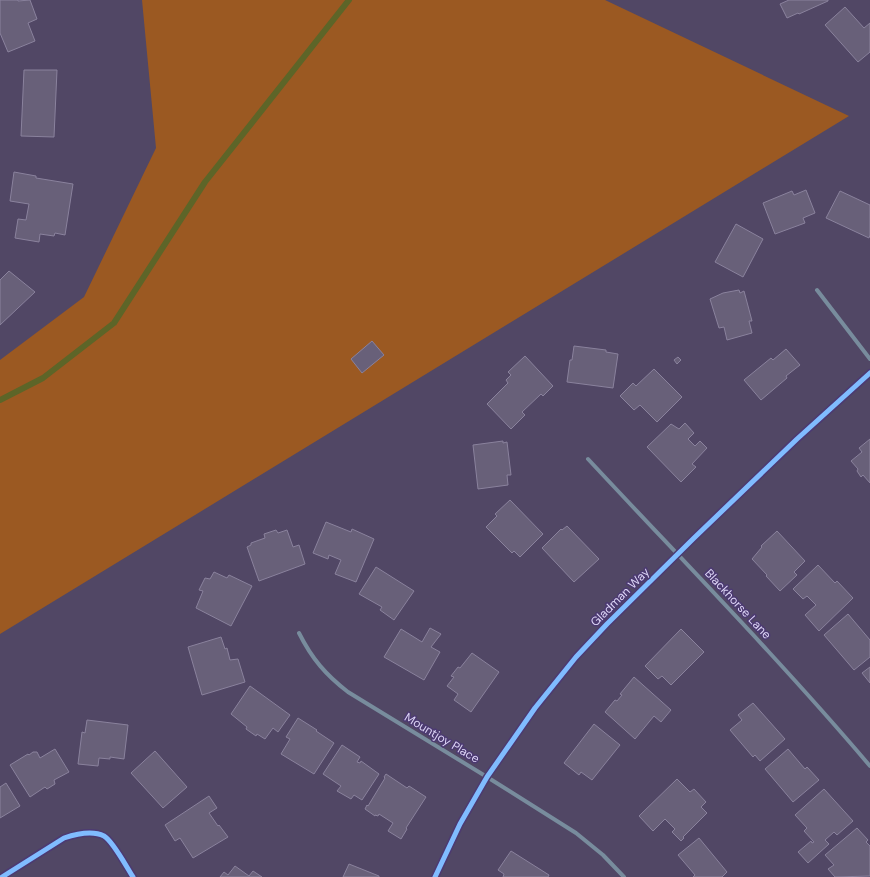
<svg xmlns="http://www.w3.org/2000/svg" width="870" height="877" font-family="'DM Sans',sans-serif">
  <style>
    .green { fill: #9b5922 }
    .lines { fill: none; stroke-linecap: round; stroke-linejoin: round }
    .stream { stroke: #5d6528; stroke-width: 6 }
    .building { fill: #686079; stroke: #8a829d }
    .street { stroke: #788c9d; stroke-width: 4 }
    .cycleway-casing { stroke: #4c3a72; stroke-width: 8 }
    .cycleway { stroke: #80bcff; stroke-width: 5 }
    .labels { text-anchor: middle; stroke-width: 3; stroke-linejoin: round; paint-order: stroke }
    .street-label { font-size: 12px; fill: #ddd5f6; stroke: #4c3a72 }
  </style>
  <rect width="100%" height="100%" fill="#514765"/>
  <!-- green -->
  <path class="green" d="M 142,0 L 605,0 L 849,116 L 0,634 L 0,360 L 84,297 L 156,148 Z"/>
  <g class="lines">
    <!-- stream -->
    <path class="stream" d="M 0,400 L 43,378 L 114,323 L 205,182 L 349,0"/>
  </g>
  <!-- building -->
  <g class="building">
    <path d="M 0,0 L 18,0 L 18,1 L 30,0 L 37,19 L 28,23 L 35,41 L 8,52 L 0,33 Z"/>
    <path d="M 789,0 L 828,0 L 828,1 L 799,14 L 798,13 L 787,18 L 780,4 Z"/>
    <path d="M 845,7 L 864,28 L 870,23 L 870,52 L 858,62 L 825,25 Z"/>
    <path d="M 24,70 L 57,70 L 54,137 L 21,136 Z"/>
    <path d="M 14,172 L 36,176 L 36,178 L 73,184 L 65,235 L 55,233 L 54,236 L 40,234 L 39,242 L 15,238 L 18,219 L 26,220 L 29,204 L 10,201 Z"/>
    <path d="M 806,190 L 815,213 L 803,218 L 805,223 L 775,234 L 763,203 L 792,191 L 794,195 Z"/>
    <path d="M 840,191 L 870,205 L 870,235 L 869,238 L 826,218 Z"/>
    <path d="M 736,224 L 763,239 L 743,277 L 715,262 Z"/>
    <path d="M 9,271 L 35,292 L 0,325 L 0,280 Z"/>
    <path d="M 739,290 L 740,293 L 744,291 L 752,321 L 749,321 L 752,333 L 727,340 L 724,327 L 719,328 L 710,299 L 723,293 Z"/>
    <path d="M 372,341 L 384,355 L 362,373 L 351,359 Z"/>
    <path d="M 574,346 L 606,350 L 606,352 L 618,354 L 613,388 L 567,382 L 570,360 L 572,360 Z"/>
    <path d="M 786,349 L 800,365 L 786,376 L 787,378 L 761,400 L 744,380 L 771,358 L 773,360 Z"/>
    <path d="M 525,356 L 553,386 L 543,396 L 541,394 L 522,412 L 525,415 L 511,429 L 487,404 L 508,383 L 506,380 L 511,375 L 508,372 Z"/>
    <path d="M 678,357 L 681,360 L 677,364 L 674,360 Z"/>
    <path d="M 654,369 L 682,397 L 657,422 L 640,405 L 634,410 L 620,396 L 633,383 L 636,386 Z"/>
    <path d="M 685,423 L 694,433 L 688,439 L 695,446 L 700,441 L 707,448 L 692,464 L 696,467 L 681,482 L 647,447 L 671,424 L 679,429 Z"/>
    <path d="M 870,439 L 870,483 L 863,475 L 861,477 L 857,471 L 858,469 L 851,461 L 862,452 L 859,448 Z"/>
    <path d="M 503,441 L 503,443 L 507,442 L 511,475 L 507,475 L 508,485 L 478,489 L 473,445 Z"/>
    <path d="M 510,500 L 543,534 L 520,557 L 514,551 L 512,553 L 486,527 L 497,516 L 495,514 Z"/>
    <path d="M 326,522 L 351,532 L 352,529 L 374,539 L 356,582 L 335,574 L 341,560 L 329,555 L 328,559 L 313,553 Z"/>
    <path d="M 567,526 L 599,559 L 574,582 L 542,548 L 561,529 L 562,530 Z"/>
    <path d="M 276,530 L 278,533 L 287,530 L 293,547 L 299,545 L 305,564 L 259,581 L 247,547 L 251,545 L 251,543 L 265,538 L 264,534 Z"/>
    <path d="M 777,531 L 805,561 L 794,572 L 797,575 L 780,591 L 766,576 L 767,575 L 752,559 L 762,547 L 761,546 Z"/>
    <path d="M 818,565 L 835,583 L 837,581 L 853,598 L 819,631 L 805,615 L 816,605 L 807,596 L 803,599 L 793,589 Z"/>
    <path d="M 376,567 L 414,591 L 394,620 L 380,610 L 382,607 L 359,594 Z"/>
    <path d="M 214,572 L 227,578 L 229,575 L 252,586 L 231,626 L 196,608 L 203,591 L 199,590 L 205,578 L 210,579 Z"/>
    <path d="M 848,614 L 870,640 L 870,657 L 854,670 L 824,635 Z"/>
    <path d="M 430,628 L 441,634 L 431,647 L 440,652 L 424,680 L 384,657 L 401,629 L 422,642 Z"/>
    <path d="M 681,629 L 704,652 L 671,685 L 662,676 L 658,679 L 645,666 Z"/>
    <path d="M 221,637 L 225,649 L 227,648 L 230,660 L 238,659 L 245,682 L 202,695 L 188,647 Z"/>
    <path d="M 472,653 L 499,672 L 471,712 L 454,700 L 458,694 L 447,686 L 454,677 L 451,676 L 458,667 L 460,668 Z"/>
    <path d="M 870,667 L 870,683 L 862,673 Z"/>
    <path d="M 634,677 L 671,710 L 661,722 L 654,716 L 635,739 L 605,712 L 615,700 L 617,701 L 622,695 L 620,694 Z"/>
    <path d="M 250,686 L 290,715 L 278,732 L 273,728 L 265,739 L 257,734 L 256,736 L 246,729 L 247,727 L 231,714 Z"/>
    <path d="M 753,703 L 785,739 L 760,761 L 755,755 L 753,757 L 730,730 L 742,720 L 738,715 Z"/>
    <path d="M 298,718 L 317,730 L 316,731 L 334,743 L 314,774 L 281,754 L 290,739 L 286,737 Z"/>
    <path d="M 87,720 L 128,725 L 124,759 L 110,757 L 110,759 L 99,758 L 98,766 L 78,764 L 82,732 L 85,733 Z"/>
    <path d="M 594,724 L 620,745 L 592,780 L 581,772 L 579,775 L 564,763 Z"/>
    <path d="M 342,745 L 360,757 L 357,762 L 360,763 L 361,761 L 379,774 L 362,800 L 354,795 L 351,799 L 337,791 L 341,786 L 323,774 Z"/>
    <path d="M 55,749 L 69,772 L 54,780 L 55,784 L 47,789 L 45,787 L 30,797 L 10,765 L 28,754 L 29,755 L 33,752 L 37,752 L 40,758 Z"/>
    <path d="M 788,749 L 805,769 L 807,767 L 819,780 L 793,802 L 765,769 Z"/>
    <path d="M 155,751 L 187,787 L 163,808 L 131,773 Z"/>
    <path d="M 386,774 L 407,788 L 409,786 L 426,797 L 406,828 L 407,829 L 401,839 L 388,831 L 393,823 L 379,814 L 378,816 L 375,815 L 375,816 L 365,809 L 367,805 L 368,806 L 385,778 L 384,777 Z"/>
    <path d="M 677,779 L 690,792 L 694,789 L 706,802 L 701,807 L 707,813 L 683,837 L 684,838 L 681,841 L 672,832 L 675,829 L 665,819 L 653,831 L 639,816 Z"/>
    <path d="M 6,783 L 20,806 L 0,818 L 0,787 Z"/>
    <path d="M 824,789 L 853,821 L 837,835 L 834,832 L 825,840 L 829,844 L 808,863 L 798,852 L 811,841 L 812,843 L 814,842 L 804,831 L 807,828 L 795,815 Z"/>
    <path d="M 209,796 L 217,808 L 209,813 L 218,826 L 219,825 L 228,837 L 193,858 L 180,838 L 175,841 L 165,825 Z"/>
    <path d="M 857,828 L 868,840 L 866,842 L 870,846 L 870,876 L 835,877 L 828,869 L 834,865 L 825,855 Z"/>
    <path d="M 699,838 L 727,872 L 722,877 L 693,877 L 695,875 L 678,855 Z"/>
    <path d="M 511,851 L 549,875 L 548,877 L 503,877 L 504,874 L 498,870 Z"/>
    <path d="M 349,864 L 379,876 L 379,877 L 343,877 Z"/>
    <path d="M 235,866 L 249,876 L 253,871 L 262,877 L 220,877 L 224,872 L 228,875 Z"/>
  </g>
  <g class="lines">
    <!-- street -->
    <g class="street">
      <path d="M 817,290 L 870,359"/>
      <path d="M 588,459 C 683,561 780,660 870,766"/>
      <path d="M 299,633 C 312,659 326,675 348,692 L 487,777 L 576,833 L 603,855 L 624,877"/>
      <path d="M 2,877 L 64,838 C 76,834 92,830 104,836 C 113,841 127,868 133,877"/>
      <path d="M 435,877 L 460,824 L 487,777 L 535,708 L 576,657 L 607,624 L 694,538 L 797,439 L 870,373"/>
    </g>
    <!-- cycleway casing -->
    <g class="cycleway-casing">
      <g id="cycleway">
        <path d="M 2,877 L 64,838 C 76,834 92,830 104,836 C 113,841 127,868 133,877"/>
        <path d="M 435,877 L 460,824 L 487,777 L 535,708 L 576,657 L 607,624 L 694,538 L 797,439 L 870,373"/>
      </g>
    </g>
    <!-- cycleway -->
    <use href="#cycleway" class="cycleway"/>
  </g>
  <g class="labels">
    <!-- street labels -->
    <g class="street-label">
      <text transform="translate(620 597) rotate(-45)" y="4">Gladman Way</text>
      <text transform="translate(738 604) rotate(47)" y="4">Blackhorse Lane</text>
      <text transform="translate(442 738) rotate(31)" y="4">Mountjoy Place</text>
    </g>
  </g>
</svg>
